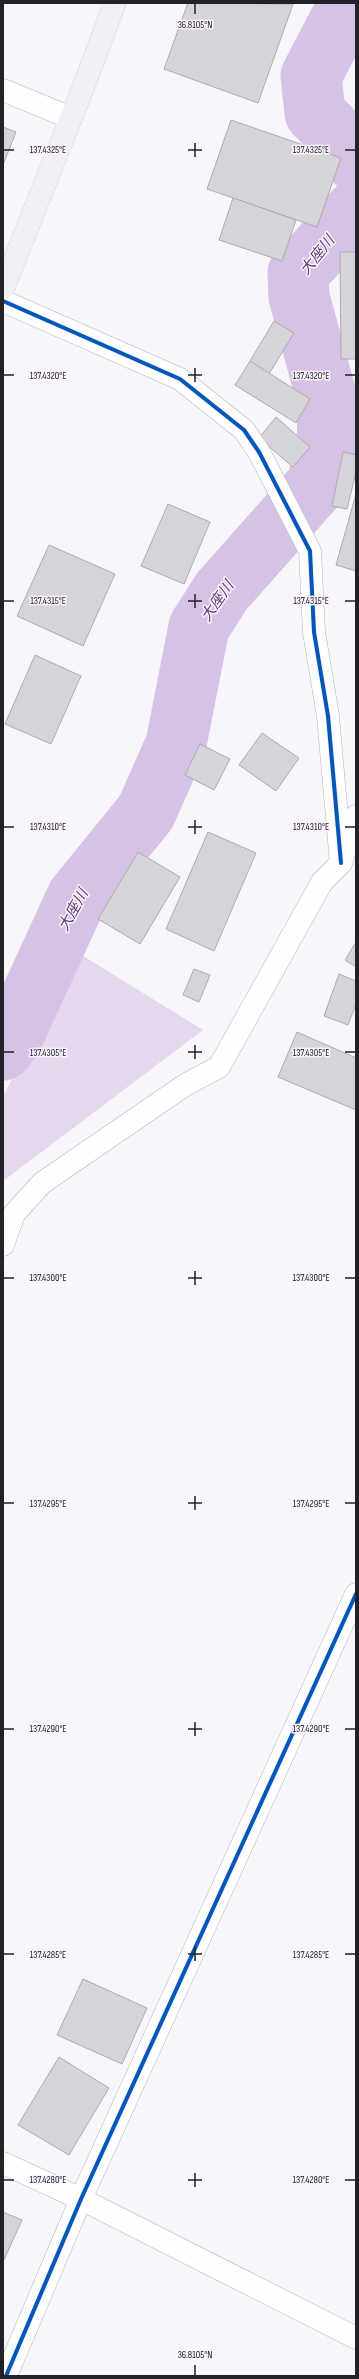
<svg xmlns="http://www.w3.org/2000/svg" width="359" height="2379" font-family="'Sofia Sans Condensed','Noto Sans JP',sans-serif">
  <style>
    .green { fill: #e3d8ec }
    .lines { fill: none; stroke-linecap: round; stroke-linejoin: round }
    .river { stroke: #d6c2e5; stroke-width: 61 }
    .building { fill: #d6d4d8; stroke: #adabaf }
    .minor-casing { stroke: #b6b4b8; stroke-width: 23 }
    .primary-casing { stroke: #d5d4d6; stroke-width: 23 }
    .minor { stroke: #fefefe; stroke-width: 22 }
    .primary { stroke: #f3eff6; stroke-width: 22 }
    .cycleway-casing { stroke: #f9f3fe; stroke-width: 6 }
    .cycleway { stroke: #0057b8; stroke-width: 4 }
    .ticks { fill: none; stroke: #232125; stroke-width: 1.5 }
    .labels { text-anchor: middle; stroke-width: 3; stroke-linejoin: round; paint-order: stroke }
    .water-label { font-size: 15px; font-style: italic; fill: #5e3b76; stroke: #f9f3fe }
    .ticks-label { font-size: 10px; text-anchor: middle; fill: #232125; stroke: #f9f3fe; stroke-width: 3; stroke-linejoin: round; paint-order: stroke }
  </style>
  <rect width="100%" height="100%" fill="#f9f6fb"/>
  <!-- green -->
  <path class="green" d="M 80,954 L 203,1030 L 3,1181 L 3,1096 Z"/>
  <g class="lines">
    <!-- river -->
    <g class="river">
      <path d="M 349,3 L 311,76 L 315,113 L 350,149 L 356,162"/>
      <path d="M 3,1050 L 15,1032 L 77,897 L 146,812 L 176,744 L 199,627 L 222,591 L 317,484 L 327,444 L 328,402 L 299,297 L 298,273 L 356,210"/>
    </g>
  </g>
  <!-- building -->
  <g class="building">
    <path d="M 188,3 L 293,4 L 258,103 L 164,69 Z"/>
    <path d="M 231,120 L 341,158 L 317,227 L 207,189 Z"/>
    <path d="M 3,127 L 16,132 L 3,165 Z"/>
    <path d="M 233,198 L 296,220 L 282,261 L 219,240 Z"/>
    <path d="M 340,252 L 356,252 L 356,359 L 341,359 Z"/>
    <path d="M 274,321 L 294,333 L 269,374 L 250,361 Z"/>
    <path d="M 250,361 L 310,399 L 296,423 L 235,385 Z"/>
    <path d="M 276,417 L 310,447 L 293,467 L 259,438 Z"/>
    <path d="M 343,452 L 356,455 L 356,472 L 347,509 L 332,506 Z"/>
    <path d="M 356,494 L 356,571 L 336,565 Z"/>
    <path d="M 168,504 L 210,522 L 184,584 L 141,566 Z"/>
    <path d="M 49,545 L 115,574 L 83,646 L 17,616 Z"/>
    <path d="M 35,655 L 81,676 L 51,744 L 5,724 Z"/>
    <path d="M 262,733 L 299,758 L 276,791 L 239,765 Z"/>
    <path d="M 200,744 L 230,759 L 214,790 L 185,775 Z"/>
    <path d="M 208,832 L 256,853 L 214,951 L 166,929 Z"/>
    <path d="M 138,852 L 180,877 L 140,944 L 98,919 Z"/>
    <path d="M 356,942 L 356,967 L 345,960 Z"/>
    <path d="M 194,969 L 210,975 L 199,1002 L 183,995 Z"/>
    <path d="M 339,974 L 356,981 L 356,1004 L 348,1025 L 324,1016 Z"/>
    <path d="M 297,1032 L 356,1058 L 356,1110 L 278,1077 Z"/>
    <path d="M 83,1979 L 147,2008 L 122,2064 L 57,2035 Z"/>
    <path d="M 59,2057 L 109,2088 L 69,2155 L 18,2125 Z"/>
    <path d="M 3,2212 L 22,2220 L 3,2262 Z"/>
  </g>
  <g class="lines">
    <!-- minor casing -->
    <g class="minor-casing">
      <g id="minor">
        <path d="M 3,90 L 71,118"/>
        <path d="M 3,301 L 180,379 L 244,430 L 259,452 L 310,551 L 314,632 L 328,716 L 341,863"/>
        <path d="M 3,1245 L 14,1214 L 42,1183 L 185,1085 L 219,1067 L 322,882 L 341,863 L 356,816"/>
        <path d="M 3,2163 L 81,2199 L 356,2338"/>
        <path d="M 6,2376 L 81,2199 L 356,1594"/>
      </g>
    </g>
    <!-- primary casing -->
    <g class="primary-casing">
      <path id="primary" d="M 3,289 L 85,83 L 115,3"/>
    </g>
    <!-- minor -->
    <use href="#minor" class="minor"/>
    <!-- primary -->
    <use href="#primary" class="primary"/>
    <!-- cycleway casing -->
    <g class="cycleway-casing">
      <g id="cycleway">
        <path d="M 3,301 L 180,379 L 244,430 L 259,452 L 310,551 L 314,632 L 328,716 L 341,863"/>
        <path d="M 6,2376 L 81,2199 L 356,1594"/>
      </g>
    </g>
    <!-- cycleway -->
    <use href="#cycleway" class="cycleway"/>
  </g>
  <!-- ticks -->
  <path class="ticks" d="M 195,4 L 195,14M 195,143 L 195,157M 4,150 L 14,150M 188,150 L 202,150M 345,150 L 355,150M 195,368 L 195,382M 4,375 L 14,375M 188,375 L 202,375M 345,375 L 355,375M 195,594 L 195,608M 4,601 L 14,601M 188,601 L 202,601M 345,601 L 355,601M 195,820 L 195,834M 4,827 L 14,827M 188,827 L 202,827M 345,827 L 355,827M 195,1045 L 195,1059M 4,1052 L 14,1052M 188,1052 L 202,1052M 345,1052 L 355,1052M 195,1271 L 195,1285M 4,1278 L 14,1278M 188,1278 L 202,1278M 345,1278 L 355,1278M 195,1496 L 195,1510M 4,1503 L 14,1503M 188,1503 L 202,1503M 345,1503 L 355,1503M 195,1722 L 195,1736M 4,1729 L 14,1729M 188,1729 L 202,1729M 345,1729 L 355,1729M 195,1947 L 195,1961M 4,1954 L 14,1954M 188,1954 L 202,1954M 345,1954 L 355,1954M 195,2173 L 195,2187M 4,2180 L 14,2180M 188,2180 L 202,2180M 345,2180 L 355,2180M 195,2365 L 195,2375"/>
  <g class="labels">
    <!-- water labels -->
    <g class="water-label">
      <text transform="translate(317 255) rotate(-51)" y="5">大座川</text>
      <text transform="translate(217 601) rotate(-55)" y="5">大座川</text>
      <text transform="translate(73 910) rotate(-61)" y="5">大座川</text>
    </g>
  </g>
  <g class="ticks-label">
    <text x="195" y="28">36.8105°N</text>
    <text x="311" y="153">137.4325°E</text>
    <text x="48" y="153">137.4325°E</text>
    <text x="311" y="379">137.4320°E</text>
    <text x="48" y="379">137.4320°E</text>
    <text x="48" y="604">137.4315°E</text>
    <text x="311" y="604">137.4315°E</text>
    <text x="48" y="830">137.4310°E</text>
    <text x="311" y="830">137.4310°E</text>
    <text x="48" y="1056">137.4305°E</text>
    <text x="311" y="1056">137.4305°E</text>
    <text x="48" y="1281">137.4300°E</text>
    <text x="311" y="1281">137.4300°E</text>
    <text x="48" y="1507">137.4295°E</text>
    <text x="311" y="1507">137.4295°E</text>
    <text x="48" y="1732">137.4290°E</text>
    <text x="311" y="1732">137.4290°E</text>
    <text x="48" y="1958">137.4285°E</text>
    <text x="311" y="1958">137.4285°E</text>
    <text x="311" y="2183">137.4280°E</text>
    <text x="48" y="2183">137.4280°E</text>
    <text x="195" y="2358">36.8105°N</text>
  </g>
  <!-- border -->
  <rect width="359" height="2379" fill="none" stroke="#232125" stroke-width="8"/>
</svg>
